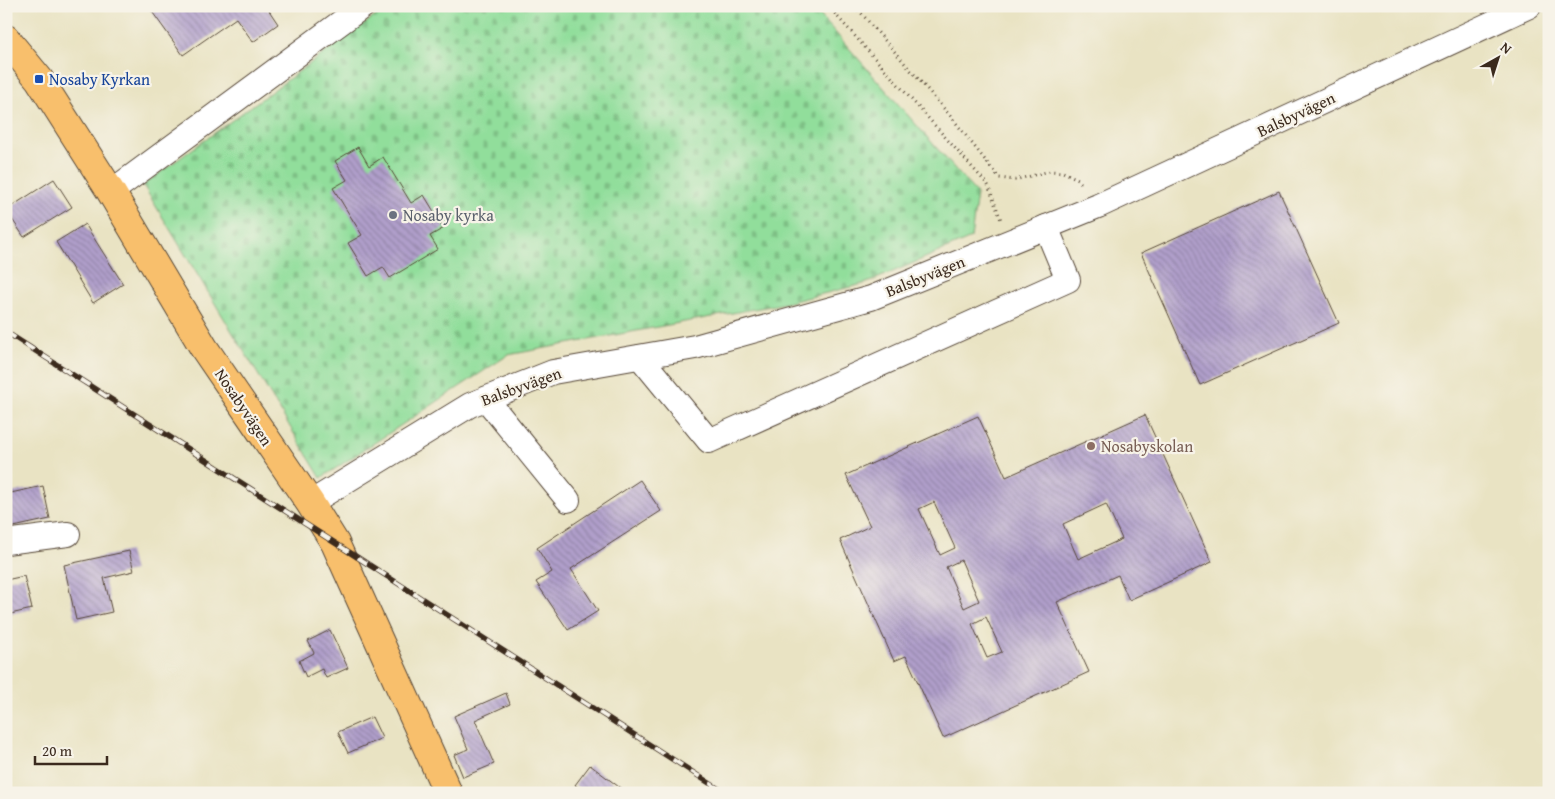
<svg xmlns="http://www.w3.org/2000/svg" width="1555" height="799" font-family="'Gentium Book Plus',serif">
  <style>
    .cemetery { fill: url(#cemetery-stones); stroke: #66845c }
    .building { fill: url(#building-back-hatch); fill-rule: evenodd }
    .lines { fill: none; stroke-linecap: round; stroke-linejoin: round }
    .minor-casing { stroke: #554637; stroke-width: 26 }
    .major-casing { stroke: #554637; stroke-width: 30 }
    .path { stroke: #554637; stroke-width: 3; stroke-dasharray: 1 4; stroke-linecap: butt }
    .minor { stroke: #fff; stroke-width: 24 }
    .major { stroke: #f8bf6c; stroke-width: 28 }
    .rail-casing { stroke: #3b2a1e; stroke-width: 5.5 }
    .rail { stroke: #f7f3e8; stroke-width: 4; stroke-dasharray: 11; stroke-linecap: butt }
    .transit-dot { fill: #1a4fb4; stroke: #f7f3e8; stroke-width: 2 }
    .worship-dot { fill: #6b7280; stroke: #f7f3e8; stroke-width: 2 }
    .education-dot { fill: #8d6e63; stroke: #f7f3e8; stroke-width: 2 }
    .labels { text-anchor: middle; stroke-width: 4.5; stroke-linejoin: round; paint-order: stroke }
    .transit-label { font-size: 16px; fill: #164399; stroke: #f7f3e8; text-anchor: start }
    .street-label { font-size: 16px; fill: #3b2a1e; stroke: #f7f3e8 }
    .worship-label { font-size: 16px; fill: #5b616d; stroke: #f7f3e8; text-anchor: start }
    .education-label { font-size: 16px; fill: #785e54; stroke: #f7f3e8; text-anchor: start }
  </style>
  <defs>
    <pattern id="cemetery-stones" width="16" height="16" patternUnits="userSpaceOnUse" patternTransform="scale(1.25)"><rect width="16" height="16" fill="#91de9b"/><path d="M2 7V4a2 2 0 0 1 4 0v3zM10 15v-3a2 2 0 0 1 4 0v3z" fill="#7ebf85"/></pattern>
    <pattern id="building-back-hatch" width="6" height="6" patternUnits="userSpaceOnUse" patternTransform="scale(1.25)"><rect width="6" height="6" fill="#b09fcb"/><path d="M-1 5l2 2M0 0l6 6M5-1l2 2" fill="none" stroke="#9082a4"/></pattern>
  </defs>
  <rect width="100%" height="100%" fill="#f7f3e8"/>
  <filter id="ink" filterUnits="userSpaceOnUse"><feTurbulence type="fractalNoise" baseFrequency=".02" numOctaves="2"/><feDisplacementMap in="SourceGraphic" scale="10" xChannelSelector="R" yChannelSelector="G"/><feConvolveMatrix kernelMatrix="1 2 1 2 8 2 1 2 1" color-interpolation-filters="sRGB"/></filter>
  <filter id="wash" filterUnits="userSpaceOnUse"><feTurbulence type="fractalNoise" baseFrequency=".0096" numOctaves="4" result="noise"/><feDisplacementMap in="SourceGraphic" scale="20" xChannelSelector="R" yChannelSelector="G"/><feGaussianBlur stdDeviation="1.12" result="paint"/><feColorMatrix in="noise" values="0 0 0 0 0 0 0 0 0 0 0 0 0 0 0 0 0 1.4 0 .05"/><feComposite in="paint" operator="in"/></filter>
  <g filter="url(#wash)">
    <rect width="100%" height="100%" fill="#e9e3c3"/>
    <!-- cemetery -->
    <path class="cemetery" d="M 389,6 L 812,6 L 977,194 L 971,238 L 867,283 L 786,303 L 508,355 L 321,478 L 143,185 Z"/>
    <g id="blocks">
      <!-- building -->
      <g class="building">
        <path d="M 148,6 L 266,6 L 278,24 L 253,42 L 236,18 L 183,55 Z"/>
        <path d="M 358,147 L 369,166 L 383,157 L 411,203 L 424,195 L 444,228 L 430,236 L 438,249 L 390,278 L 383,267 L 368,276 L 348,243 L 362,235 L 333,188 L 347,180 L 335,161 Z"/>
        <path d="M 54,179 L 72,207 L 24,237 L 6,210 Z"/>
        <path d="M 1279,191 L 1339,323 L 1200,385 L 1141,253 Z"/>
        <path d="M 85,224 L 123,284 L 93,303 L 56,242 Z"/>
        <path d="M 1145,415 L 1212,562 L 1129,600 L 1118,575 L 1057,602 L 1089,672 L 943,738 L 906,656 L 894,661 L 840,540 L 870,526 L 846,475 L 978,416 L 1006,477 ZM 934,502 L 955,548 L 940,555 L 919,509 ZM 1106,504 L 1122,539 L 1078,559 L 1063,524 ZM 961,560 L 979,601 L 964,608 L 946,567 ZM 986,617 L 1002,652 L 987,658 L 972,624 Z"/>
        <path d="M 640,480 L 661,511 L 571,569 L 598,611 L 568,630 L 536,582 L 552,572 L 537,548 Z"/>
        <path d="M 43,486 L 50,519 L 9,528 L 6,516 L 6,494 Z"/>
        <path d="M 129,551 L 134,571 L 104,578 L 112,612 L 76,620 L 64,565 Z"/>
        <path d="M 24,576 L 32,609 L 6,615 L 6,580 Z"/>
        <path d="M 330,630 L 348,668 L 326,678 L 322,669 L 306,677 L 299,661 L 314,653 L 308,641 Z"/>
        <path d="M 506,693 L 510,704 L 475,720 L 494,764 L 463,777 L 454,755 L 468,749 L 454,716 Z"/>
        <path d="M 372,717 L 382,738 L 348,753 L 338,732 Z"/>
        <path d="M 590,765 L 627,793 L 585,793 L 575,785 Z"/>
      </g>
    </g>
  </g>
  <g filter="url(#ink)">
    <use href="#blocks" fill-opacity="0" stroke="#554637" stroke-width="1"/>
    <g class="lines">
      <!-- minor casing -->
      <g class="minor-casing">
        <g id="minor">
          <path d="M 111,192 L 363,6"/>
          <path d="M 640,357 L 709,441 L 1068,280 L 1046,227"/>
          <path d="M 486,399 L 568,500"/>
          <path d="M 310,503 L 470,405 L 553,372 L 695,347 L 871,298 L 1098,206 L 1529,6"/>
          <path d="M 6,542 L 68,534"/>
        </g>
      </g>
      <!-- major casing -->
      <g class="major-casing">
        <path id="major" d="M 6,39 L 39,79 L 111,192 L 204,348 L 310,503 L 335,543 L 448,793"/>
      </g>
      <!-- path -->
      <g class="path">
        <path d="M 7,6 L 13,14"/>
        <path d="M 828,6 L 988,185 L 1001,220"/>
        <path d="M 855,6 L 953,119 L 999,178 L 1015,180 L 1050,171 L 1063,172 L 1078,179 L 1083,186"/>
      </g>
      <!-- minor -->
      <use href="#minor" class="minor"/>
      <!-- major -->
      <use href="#major" class="major"/>
      <!-- rail casing -->
      <g class="rail-casing">
        <path id="rail" d="M 6,332 L 725,793"/>
      </g>
      <!-- rail -->
      <use href="#rail" class="rail"/>
    </g>
  </g>
  <!-- markers -->
  <rect class="transit-dot" x="34" y="74" width="10" height="10" rx="2.5"/>
  <circle class="worship-dot" cx="393" cy="215" r="5"/>
  <circle class="education-dot" cx="1091" cy="446" r="5"/>
  <g class="labels">
    <!-- transit labels -->
    <g class="transit-label">
      <text x="49" y="85">Nosaby Kyrkan</text>
    </g>
    <!-- street labels -->
    <g class="street-label">
      <text transform="translate(1296 114) rotate(-25)" y="6">Balsbyvägen</text>
      <text transform="translate(925 276) rotate(-22)" y="6">Balsbyvägen</text>
      <text transform="translate(521 386) rotate(-20)" y="6">Balsbyvägen</text>
      <text transform="translate(244 407) rotate(56)" y="6">Nosabyvägen</text>
    </g>
    <!-- worship labels -->
    <g class="worship-label">
      <text x="403" y="221">Nosaby kyrka</text>
    </g>
    <!-- education labels -->
    <g class="education-label">
      <text x="1101" y="452">Nosabyskolan</text>
    </g>
  </g>
  <!-- margin -->
  <rect width="1555" height="799" fill="none" stroke="#f7f3e8" stroke-width="25"/>
  <!-- north arrow -->
  <g transform="translate(1498 58) rotate(39)" stroke="#f7f3e8" stroke-width="4" paint-order="stroke">
  <path d="M0-4L9 19L0 12L-9 19Z" fill="#3b2a1e"/>
  <text y="-8" font-size="14" font-weight="bold" text-anchor="middle" fill="#3b2a1e">N</text>
  </g>
  <!-- scale -->
  <path d="M35 756v8h72v-8" fill="none" stroke="#3b2a1e" stroke-width="2.5"/>
  <text x="42" y="756" font-size="15" fill="#3b2a1e" stroke="#f7f3e8" stroke-width="4" paint-order="stroke">20 m</text>
</svg>
